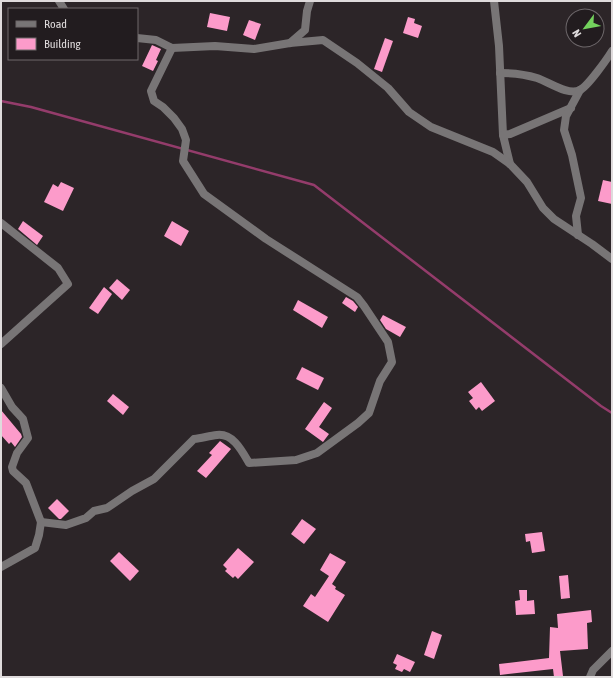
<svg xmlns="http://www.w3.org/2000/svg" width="613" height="678" font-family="'Asap Condensed',sans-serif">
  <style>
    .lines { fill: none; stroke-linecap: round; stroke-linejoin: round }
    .stream { stroke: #943c6b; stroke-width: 2.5 }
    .building { fill: #fc9bca }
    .minor { stroke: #787576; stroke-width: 8 }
  </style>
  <rect width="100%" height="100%" fill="#2c2528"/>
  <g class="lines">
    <!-- stream -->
    <path class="stream" d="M 1,101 L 31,107 L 314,185 L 601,406 L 612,413"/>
  </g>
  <!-- building -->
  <g class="building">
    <path d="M 210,13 L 230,17 L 227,31 L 207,27 Z"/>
    <path d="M 408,17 L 415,19 L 414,23 L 422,26 L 418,38 L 403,33 Z"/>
    <path d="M 249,20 L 261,24 L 255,40 L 243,35 Z"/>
    <path d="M 385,38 L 393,41 L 382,72 L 374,69 Z"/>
    <path d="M 152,45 L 161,49 L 156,60 L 158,61 L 153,71 L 142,66 Z"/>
    <path d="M 603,180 L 612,182 L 612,204 L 598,201 Z"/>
    <path d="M 61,182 L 74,188 L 63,211 L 44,202 L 53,184 L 58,187 Z"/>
    <path d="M 23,221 L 43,236 L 37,245 L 18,229 Z"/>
    <path d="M 172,221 L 189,231 L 181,246 L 164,236 Z"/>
    <path d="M 117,279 L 130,290 L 122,300 L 109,288 Z"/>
    <path d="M 104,287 L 112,294 L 98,314 L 89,308 Z"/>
    <path d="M 346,297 L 353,301 L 358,307 L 355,312 L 342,303 Z"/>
    <path d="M 298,300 L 328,317 L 322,328 L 293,310 Z"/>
    <path d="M 383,315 L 406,327 L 400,337 L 386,329 L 380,320 Z"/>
    <path d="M 302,367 L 324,378 L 318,390 L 296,379 Z"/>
    <path d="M 481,382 L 495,401 L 482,411 L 479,407 L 476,410 L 469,401 L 473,398 L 468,392 Z"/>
    <path d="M 113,394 L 129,407 L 123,415 L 107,401 Z"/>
    <path d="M 324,402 L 332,408 L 319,427 L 329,434 L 323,442 L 305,429 Z"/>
    <path d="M 1,410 L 21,434 L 22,437 L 15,447 L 11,442 L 9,444 L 1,435 Z"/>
    <path d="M 220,441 L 231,449 L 206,478 L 197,471 L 212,455 L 209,453 Z"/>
    <path d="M 57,499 L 69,511 L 61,519 L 59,519 L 48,508 Z"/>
    <path d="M 302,519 L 316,529 L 304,544 L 291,534 Z"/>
    <path d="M 542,532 L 545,551 L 532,553 L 530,541 L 526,542 L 525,534 Z"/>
    <path d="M 238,548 L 254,562 L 238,579 L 235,576 L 233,578 L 225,571 L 227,569 L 223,565 Z"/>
    <path d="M 119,552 L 139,571 L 130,581 L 110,561 Z"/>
    <path d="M 330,553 L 346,562 L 332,584 L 336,587 L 335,589 L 345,595 L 328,622 L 303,606 L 311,594 L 315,597 L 329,576 L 320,570 Z"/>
    <path d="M 568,575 L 570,598 L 561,599 L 559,576 Z"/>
    <path d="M 519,590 L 527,590 L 527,601 L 534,600 L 535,614 L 516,615 L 515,601 L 520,600 Z"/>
    <path d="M 591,610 L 592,622 L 587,623 L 588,649 L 560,651 L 563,676 L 554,677 L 553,669 L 500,675 L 499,664 L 549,658 L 550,627 L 558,628 L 557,614 Z"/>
    <path d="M 432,631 L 442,635 L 434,659 L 424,655 Z"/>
    <path d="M 397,654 L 415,662 L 410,672 L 404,669 L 402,672 L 395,669 L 397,665 L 393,663 Z"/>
  </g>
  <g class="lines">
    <!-- minor -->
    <g class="minor">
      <path d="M 59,1 L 64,9"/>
      <path d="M 494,1 L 499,46 L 503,135 L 510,164"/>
      <path d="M 137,38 L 156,40 L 172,48 L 215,46 L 254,49 L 290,43 L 323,40 L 357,63 L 388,88 L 409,112 L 431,127 L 493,152 L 510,164 L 527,182 L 543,208 L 554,219 L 592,244 L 612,259"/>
      <path d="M 290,43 L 305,30 L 307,11 L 310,1"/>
      <path d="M 500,73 C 513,73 524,74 537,78 C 549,82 568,96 580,90 C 588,86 607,59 612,51"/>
      <path d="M 503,135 L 510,134 L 571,108"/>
      <path d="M 1,223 L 58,268 L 68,284 L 1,344"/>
      <path d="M 578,235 L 576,216 L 581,198 L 572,155 L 564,130 L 566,116 L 580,90"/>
      <path d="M 1,388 L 12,407 L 23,419 L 28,438 L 17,453 L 12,467 L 13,471 L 26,483 L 41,522"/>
      <path d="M 1,567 L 35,548 L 39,535 L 41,522 L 66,525 L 86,518 L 94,511 L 107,508 L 132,491 L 154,479 L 194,439 C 202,438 209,436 217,435 C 233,433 242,451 249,463 L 296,460 L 317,453 L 358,423 L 369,413 L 380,381 L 392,362 L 388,342 L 364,306 L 357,297 L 266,239 L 204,194 L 183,161 L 186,140 L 182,129 L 174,118 L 163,107 L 154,101 L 151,91 L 172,48"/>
      <path d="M 590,677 L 593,670 L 612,651"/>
    </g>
  </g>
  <!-- border -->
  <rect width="613" height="678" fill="none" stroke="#dfdbdc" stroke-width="4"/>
  <!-- legend -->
  <rect x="8" y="8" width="130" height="52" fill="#221c1f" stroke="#6e686b"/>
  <rect x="16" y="21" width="20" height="6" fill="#787576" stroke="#6e686b"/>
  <text x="44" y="28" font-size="12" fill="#dfdbdc">Road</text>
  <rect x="16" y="38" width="20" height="12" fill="#fc9bca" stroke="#6e686b"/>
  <text x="44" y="48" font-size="12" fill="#dfdbdc">Building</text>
  <!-- north arrow -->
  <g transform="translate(585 28) rotate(238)"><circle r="19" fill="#221c1f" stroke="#6e686b"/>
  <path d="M0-3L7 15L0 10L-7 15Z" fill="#73d25d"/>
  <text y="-6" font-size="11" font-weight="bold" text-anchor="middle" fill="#dfdbdc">N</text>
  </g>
</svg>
